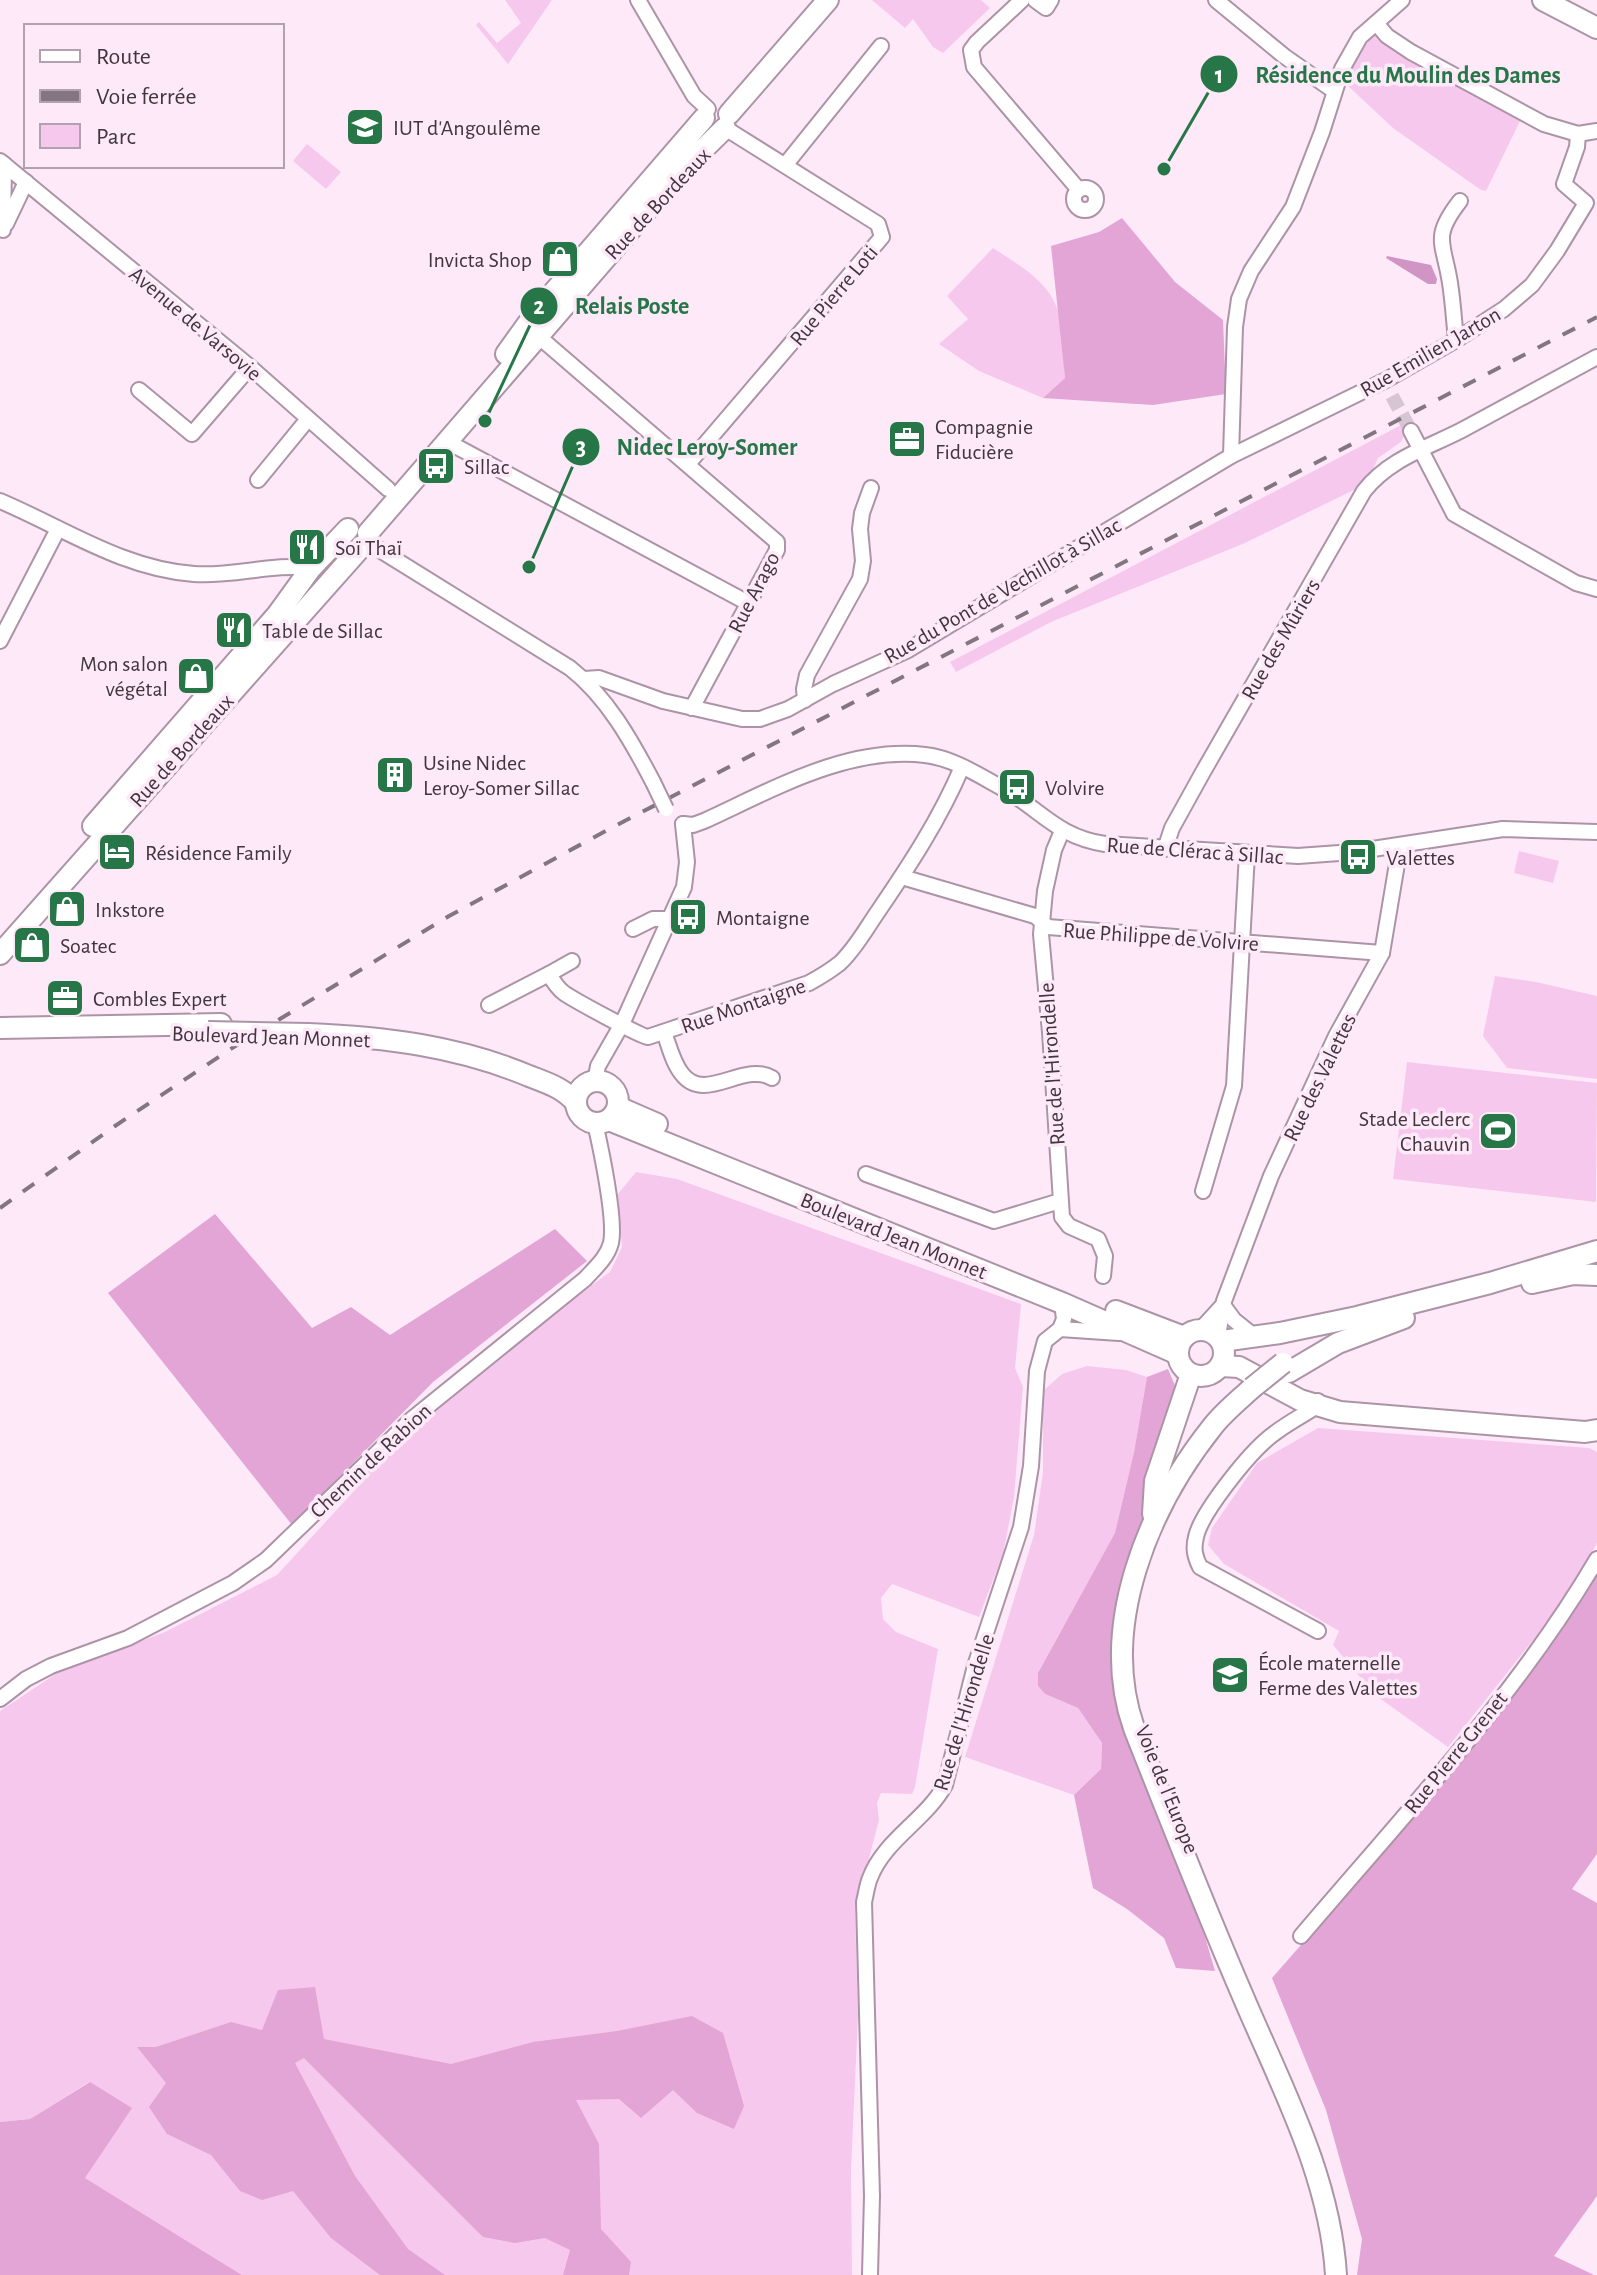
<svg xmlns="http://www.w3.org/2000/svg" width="1597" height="2275" font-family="'Alegreya Sans',sans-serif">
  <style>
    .green { fill: #f7c8ed }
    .forest { fill: #e2a5d6 }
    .water { fill: #d195c5 }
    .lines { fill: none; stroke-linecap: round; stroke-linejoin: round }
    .street-tunnel { stroke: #d8c5d3; stroke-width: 14; stroke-dasharray: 14 7; stroke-linecap: butt }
    .street-casing { stroke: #ac94a6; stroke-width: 18 }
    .secondary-casing { stroke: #ac94a6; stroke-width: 24 }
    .street { stroke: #fff; stroke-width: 14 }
    .secondary { stroke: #fff; stroke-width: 20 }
    .rail { stroke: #847681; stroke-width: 4; stroke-dasharray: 14 14; stroke-linecap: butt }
    .street-bridge-casing { stroke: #ac94a6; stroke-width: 18; stroke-linecap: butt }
    .secondary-bridge-casing { stroke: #ac94a6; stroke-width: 24; stroke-linecap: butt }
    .street-bridge { stroke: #fff; stroke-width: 14 }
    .secondary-bridge { stroke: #fff; stroke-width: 20 }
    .labels { text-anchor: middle; stroke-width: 7; stroke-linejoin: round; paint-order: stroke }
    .poi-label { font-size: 22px; fill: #40363d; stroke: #fee9f9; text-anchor: start }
    .street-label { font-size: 22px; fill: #40363d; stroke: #fee9f9 }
    .leader { fill: none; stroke: #267647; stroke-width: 3 }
    .callout-dot { fill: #267647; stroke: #fee9f9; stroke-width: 3 }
    .mark-label { font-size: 24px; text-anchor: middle; font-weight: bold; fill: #fff }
    .callout-label { font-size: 24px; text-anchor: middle; font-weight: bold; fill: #267647; stroke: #fee9f9; stroke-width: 7; stroke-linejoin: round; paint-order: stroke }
  </style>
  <rect width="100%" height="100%" fill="#fee9f9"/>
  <!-- green -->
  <g class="green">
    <path d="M 505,0 L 552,0 L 508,64 L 476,25 L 479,22 L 497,43 L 521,23 Z"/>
    <path d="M 872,0 L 981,0 L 990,8 L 943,53 L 933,47 L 913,19 L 905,28 Z"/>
    <path d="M 1373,34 L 1522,117 L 1486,191 L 1481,190 L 1393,128 L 1345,83 L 1349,72 Z"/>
    <path d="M 307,144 L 341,172 L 326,189 L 293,161 Z"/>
    <path d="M 993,248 C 1017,264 1047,280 1057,308 C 1064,326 1063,358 1065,378 L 1043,398 L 979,371 L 939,344 L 968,319 L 947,296 Z"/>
    <path d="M 1403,424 L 1406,431 L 1401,442 L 1378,458 L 1366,484 L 1245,543 L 1051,622 L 956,672 L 950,662 Z"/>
    <path d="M 1519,851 L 1559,861 L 1553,883 L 1514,873 Z"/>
    <path d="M 1495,976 L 1536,982 L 1597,996 L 1597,1079 L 1507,1068 L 1483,1036 Z"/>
    <path d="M 1407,1062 L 1597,1083 L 1596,1202 L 1393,1179 Z"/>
    <path d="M 636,1172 L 677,1179 L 1021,1304 L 1015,1368 L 1023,1387 L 1014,1497 L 1003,1554 L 979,1617 L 892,1584 L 881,1598 L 883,1619 L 896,1632 L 938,1649 L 915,1787 L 912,1794 L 881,1793 L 877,1803 L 879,1820 L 855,1912 L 858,2016 L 851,2169 L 852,2275 L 242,2275 L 85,2178 L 131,2108 L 89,2082 L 30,2119 L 0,2122 L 0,1711 L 57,1673 L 165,1632 L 277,1575 L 375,1468 L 461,1386 L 535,1326 L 610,1272 L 622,1247 L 617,1195 Z"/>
    <path d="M 1087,1366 L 1126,1370 L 1147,1377 L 1134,1452 L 1115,1534 L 1038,1673 L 1038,1686 L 1045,1694 L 1078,1708 L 1102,1743 L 1101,1769 L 1074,1795 L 965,1757 L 1034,1535 L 1043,1472 L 1043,1391 L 1062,1374 Z"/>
    <path d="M 1318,1428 L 1589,1448 L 1597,1452 L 1597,1543 L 1565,1600 L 1448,1747 L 1375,1695 L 1333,1645 L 1339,1631 L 1224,1564 L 1208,1545 L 1212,1528 L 1257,1463 Z"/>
  </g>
  <!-- forest -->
  <g class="forest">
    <path d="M 1122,218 L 1175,282 L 1223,320 L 1226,394 L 1153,405 L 1043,398 L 1065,378 L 1051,246 L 1099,232 Z"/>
    <path d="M 215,1214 L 312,1328 L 351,1307 L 390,1335 L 555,1229 L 587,1261 L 433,1382 L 292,1525 L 108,1293 Z"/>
    <path d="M 1168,1369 L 1176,1388 L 1147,1508 L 1115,1619 L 1116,1675 L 1193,1896 L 1215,1971 L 1176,1968 L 1164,1938 L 1127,1909 L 1093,1888 L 1074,1795 L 1101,1769 L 1102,1743 L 1078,1708 L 1045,1694 L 1038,1686 L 1038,1673 L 1115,1533 L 1134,1452 L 1147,1377 Z"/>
    <path d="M 1597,1572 L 1597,1854 L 1572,1889 L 1597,1903 L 1597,2196 L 1554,2256 L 1594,2275 L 1357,2275 L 1362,2239 L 1326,2110 L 1272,1978 L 1380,1855 L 1572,1615 Z"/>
    <path d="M 315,1987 L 324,2039 L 451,2064 L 533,2042 L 617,2031 L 692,2016 L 723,2033 L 744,2106 L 734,2129 L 697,2113 L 673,2090 L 641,2118 L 619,2099 L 576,2100 L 599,2144 L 601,2229 L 631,2262 L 629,2275 L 563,2275 L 570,2250 L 545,2238 L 515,2243 L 483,2237 L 304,2058 L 295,2063 L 355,2176 L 408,2249 L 445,2275 L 380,2275 L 331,2238 L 293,2191 L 262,2200 L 240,2191 L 211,2155 L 167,2134 L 149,2107 L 166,2083 L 137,2047 L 156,2047 L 231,2022 L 262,2030 L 278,1990 Z"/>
    <path d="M 90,2082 L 132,2108 L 85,2178 L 242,2275 L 0,2275 L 0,2122 L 30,2119 Z"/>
  </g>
  <!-- water -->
  <path class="water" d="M 1387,256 L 1431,265 L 1437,279 L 1436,284 L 1428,284 L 1386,258 Z"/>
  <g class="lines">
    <!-- street-tunnel -->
    <path class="street-tunnel" d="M 1392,396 L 1411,431"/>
    <!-- street casing -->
    <g class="street-casing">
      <g id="street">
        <path d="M 638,0 L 694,96 L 708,109"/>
        <path d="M 1022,0 L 977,42 L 971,50 L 974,67 L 1079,190"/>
        <path d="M 1035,0 L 1046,8 L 1051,0"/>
        <path d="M 1216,0 L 1284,56 L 1334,91"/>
        <path d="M 1376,23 L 1387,36 L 1411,52 L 1544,124 L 1578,134 L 1597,131"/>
        <path d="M 0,161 L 250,367 L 388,489"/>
        <path d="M 786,164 L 881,46"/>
        <circle cx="1085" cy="199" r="11"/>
        <path d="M 6,224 L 26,182"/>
        <path d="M 3,230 L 4,164"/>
        <path d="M 538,336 L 777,542 L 777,550 L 692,708"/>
        <path d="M 1456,340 C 1454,321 1453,302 1450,283 C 1444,243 1431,238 1460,201"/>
        <path d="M 139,390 L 192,434 L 250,367"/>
        <path d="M 1411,431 L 1454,514 L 1576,583 L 1597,589"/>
        <path d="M 446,441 L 748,603"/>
        <path d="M 1231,456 L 1235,327 L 1239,299 L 1251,271 L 1293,207 L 1322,132 L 1342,69 L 1360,37 L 1402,0"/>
        <path d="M 688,464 L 882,237 L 878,224 L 725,128"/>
        <path d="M 258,480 L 308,419"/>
        <path d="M 0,501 C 64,528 123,569 194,574 C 233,577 273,563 311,568"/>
        <path d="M 367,542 L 570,668 C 607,697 631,740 653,782"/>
        <path d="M 0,641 L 58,529"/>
        <path d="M 584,679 L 599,678 L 663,701 L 742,719 L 760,719 L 788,709 L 833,684 L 908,650 L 1231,456 L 1386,380 L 1456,340 L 1504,309 L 1532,285 L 1557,251 L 1586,203 L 1564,184 L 1577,147 L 1578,134"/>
        <path d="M 805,700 L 804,689 L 807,675 L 860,579 L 863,561 L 860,529 L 862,513 L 871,488"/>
        <path d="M 683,824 L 693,825 L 704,821 C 772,790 847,746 925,755 C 953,758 980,776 1004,789 C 1042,811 1058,837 1105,844 L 1298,856 L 1353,852 L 1503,829 L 1597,832"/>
        <path d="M 1062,831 L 1054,850 L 1045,891 L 1041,934 L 1050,1032 L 1062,1217 L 1069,1226 L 1098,1239 L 1105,1256 L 1103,1276"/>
        <path d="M 1165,849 L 1172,828 L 1203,772 L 1364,491 C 1389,459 1427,448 1462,430 C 1507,406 1552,381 1597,357"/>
        <path d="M 902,877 L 1035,916 L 1048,927 L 1382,953"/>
        <path d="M 633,929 L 653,919 L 671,919"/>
        <path d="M 549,974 L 572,961"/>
        <path d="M 489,1005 L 549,974 C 553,981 557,988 564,993 C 574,1000 640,1036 648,1037 L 809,983 C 820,977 830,971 840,963 C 855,949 866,929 877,913 C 909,866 940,819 962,767"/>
        <path d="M 664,1032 C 669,1046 673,1063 682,1074 C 705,1104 744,1061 772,1078"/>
        <path d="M 595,1081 L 598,1066 L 622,1024 L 684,887 L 687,862 L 683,824"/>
        <path d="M 866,1174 L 994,1221 L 1060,1201"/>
        <path d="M 1203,1191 L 1234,1086 L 1247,854"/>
        <path d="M 1223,1305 L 1234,1320 L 1254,1336"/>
        <path d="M 1060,1329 L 1119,1333"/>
        <path d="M 1201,1329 L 1223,1305"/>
        <path d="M 1218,1336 L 1224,1301 L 1271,1176 L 1336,1036 L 1382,953 L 1400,846"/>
        <path d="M 1318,1401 L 1317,1406 C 1299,1418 1280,1427 1265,1441 C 1246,1458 1201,1513 1196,1537 C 1193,1549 1195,1557 1200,1567 L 1318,1631"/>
        <path d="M 0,1699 L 26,1679 L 51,1666 L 128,1638 L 233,1583 L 266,1560 L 412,1419 L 585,1279 C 595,1268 607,1258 611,1243 C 616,1220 601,1149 595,1123"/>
        <path d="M 1301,1936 C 1402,1817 1518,1694 1597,1559"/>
        <path d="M 870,2275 L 872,2196 L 864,1902 C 866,1894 867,1885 870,1878 C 884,1840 926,1820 945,1785 L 975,1666 L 1021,1527 L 1031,1466 L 1037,1371 L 1045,1341 L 1060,1329 L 1064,1319 L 1062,1303"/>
      </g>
    </g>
    <!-- secondary casing -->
    <g class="secondary-casing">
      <g id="secondary">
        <path d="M 1543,0 L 1597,28"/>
        <path d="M 729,114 L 828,0"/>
        <path d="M 506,354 L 534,315 L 704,118"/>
        <path d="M 368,533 L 681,171 L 725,128"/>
        <path d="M 93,826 L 277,615 L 311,568 L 348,529"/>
        <path d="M 0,954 L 362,546"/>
        <path d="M 0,1028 L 221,1024"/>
        <path d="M 308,1034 C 384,1037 458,1046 529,1076 C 547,1083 564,1088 576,1103"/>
        <circle cx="597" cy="1102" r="21"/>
        <path d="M 618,1107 L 657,1124"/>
        <path d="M 609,1120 L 1062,1303 L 1178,1354"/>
        <path d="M 1532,1283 L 1573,1274 L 1597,1275"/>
        <path d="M 1116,1311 L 1184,1337"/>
        <circle cx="1201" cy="1353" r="23"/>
        <path d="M 1222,1341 L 1280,1333 L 1357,1317 L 1490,1283 L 1597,1251"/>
        <path d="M 1221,1366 L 1239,1367 L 1300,1400 L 1340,1412 L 1585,1432 L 1597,1430"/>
        <path d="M 1289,1372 L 1338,1343 L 1404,1318"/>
        <path d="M 1252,1388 C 1239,1400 1224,1412 1213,1426 C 1149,1506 1098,1626 1134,1728 C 1169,1817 1204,1906 1242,1994 C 1280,2084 1330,2175 1336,2275"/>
        <path d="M 1153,1514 L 1155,1481 L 1191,1374"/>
      </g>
    </g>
    <!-- street -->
    <use href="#street" class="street"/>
    <!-- secondary -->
    <use href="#secondary" class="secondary"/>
    <!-- rail -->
    <path class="rail" d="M 0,1208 L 115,1126 L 229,1050 L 449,916 L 613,827 L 1597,317"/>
    <!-- street-bridge casing -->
    <g class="street-bridge-casing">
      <path id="street-bridge" d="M 653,782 L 666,809"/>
    </g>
    <!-- secondary-bridge casing -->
    <g class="secondary-bridge-casing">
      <g id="secondary-bridge">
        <path d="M 208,1032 L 308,1034"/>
        <path d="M 1252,1388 L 1283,1363"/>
      </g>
    </g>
    <!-- street-bridge -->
    <use href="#street-bridge" class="street-bridge"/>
    <!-- secondary-bridge -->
    <use href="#secondary-bridge" class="secondary-bridge"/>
  </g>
  <!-- icons -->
  <defs>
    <g id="university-square" transform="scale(2)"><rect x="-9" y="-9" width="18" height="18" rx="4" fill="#267647" stroke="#fee9f9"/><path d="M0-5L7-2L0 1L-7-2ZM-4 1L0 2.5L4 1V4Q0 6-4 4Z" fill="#fff"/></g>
    <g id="shop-square" transform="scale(2)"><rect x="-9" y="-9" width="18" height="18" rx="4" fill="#267647" stroke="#fee9f9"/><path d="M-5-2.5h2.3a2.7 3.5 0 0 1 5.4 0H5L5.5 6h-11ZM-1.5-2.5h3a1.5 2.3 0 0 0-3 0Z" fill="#fff"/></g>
    <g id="office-square" transform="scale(2)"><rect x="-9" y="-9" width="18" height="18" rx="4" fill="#267647" stroke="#fee9f9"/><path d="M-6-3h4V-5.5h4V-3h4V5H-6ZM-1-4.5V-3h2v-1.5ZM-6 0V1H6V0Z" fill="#fff"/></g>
    <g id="bus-square" transform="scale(2)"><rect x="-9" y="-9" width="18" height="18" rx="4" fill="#267647" stroke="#fee9f9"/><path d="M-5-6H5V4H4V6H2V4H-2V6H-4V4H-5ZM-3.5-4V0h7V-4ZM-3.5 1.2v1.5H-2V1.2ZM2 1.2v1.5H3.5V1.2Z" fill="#fff"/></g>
    <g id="restaurant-square" transform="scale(2)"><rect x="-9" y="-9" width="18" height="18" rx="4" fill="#267647" stroke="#fee9f9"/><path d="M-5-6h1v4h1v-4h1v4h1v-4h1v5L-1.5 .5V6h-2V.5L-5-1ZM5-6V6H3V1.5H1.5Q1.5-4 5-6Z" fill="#fff"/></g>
    <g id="building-square" transform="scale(2)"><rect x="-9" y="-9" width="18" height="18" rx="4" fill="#267647" stroke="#fee9f9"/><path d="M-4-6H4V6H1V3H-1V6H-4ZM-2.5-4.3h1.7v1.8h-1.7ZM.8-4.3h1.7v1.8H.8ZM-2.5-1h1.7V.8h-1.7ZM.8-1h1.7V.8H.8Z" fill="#fff"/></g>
    <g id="hotel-square" transform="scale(2)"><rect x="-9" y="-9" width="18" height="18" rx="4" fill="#267647" stroke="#fee9f9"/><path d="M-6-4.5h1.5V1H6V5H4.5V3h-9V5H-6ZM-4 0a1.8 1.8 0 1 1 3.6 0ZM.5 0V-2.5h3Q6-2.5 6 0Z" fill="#fff"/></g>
    <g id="stadium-square" transform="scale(2)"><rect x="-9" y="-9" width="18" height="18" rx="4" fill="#267647" stroke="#fee9f9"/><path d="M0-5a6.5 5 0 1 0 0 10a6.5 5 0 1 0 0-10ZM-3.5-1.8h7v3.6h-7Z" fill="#fff"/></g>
    <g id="school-square" transform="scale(2)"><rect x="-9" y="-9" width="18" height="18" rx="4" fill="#267647" stroke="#fee9f9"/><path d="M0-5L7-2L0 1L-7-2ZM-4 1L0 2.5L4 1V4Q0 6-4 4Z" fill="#fff"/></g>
  </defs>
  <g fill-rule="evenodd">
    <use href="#university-square" x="365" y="127"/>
    <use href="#shop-square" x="560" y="259"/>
    <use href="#office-square" x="907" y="439"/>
    <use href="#bus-square" x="436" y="466"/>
    <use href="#restaurant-square" x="307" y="547"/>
    <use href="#restaurant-square" x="234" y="630"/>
    <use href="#shop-square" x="196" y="676"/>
    <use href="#building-square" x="395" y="775"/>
    <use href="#bus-square" x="1017" y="787"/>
    <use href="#hotel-square" x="117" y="852"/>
    <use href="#bus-square" x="1358" y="857"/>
    <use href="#shop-square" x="67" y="909"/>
    <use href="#bus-square" x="688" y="917"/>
    <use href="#shop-square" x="32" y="945"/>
    <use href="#office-square" x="65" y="998"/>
    <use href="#stadium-square" x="1498" y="1131"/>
    <use href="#school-square" x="1230" y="1675"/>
  </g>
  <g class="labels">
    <!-- poi labels -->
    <g class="poi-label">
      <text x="393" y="135">IUT d'Angoulême</text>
      <text x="532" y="267" text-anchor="end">Invicta Shop</text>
      <text x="935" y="434">Compagnie<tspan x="935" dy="25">Fiducière</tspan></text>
      <text x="464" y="474">Sillac</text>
      <text x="335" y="555">Soï Thaï</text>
      <text x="262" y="638">Table de Sillac</text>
      <text x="168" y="671" text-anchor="end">Mon salon<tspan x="168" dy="25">végétal</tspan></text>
      <text x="423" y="770">Usine Nidec<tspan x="423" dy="25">Leroy-Somer Sillac</tspan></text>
      <text x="1045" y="795">Volvire</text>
      <text x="145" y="860">Résidence Family</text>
      <text x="1386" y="865">Valettes</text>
      <text x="95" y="917">Inkstore</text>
      <text x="716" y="925">Montaigne</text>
      <text x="60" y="953">Soatec</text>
      <text x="93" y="1006">Combles Expert</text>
      <text x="1470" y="1126" text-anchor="end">Stade Leclerc<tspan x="1470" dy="25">Chauvin</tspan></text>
      <text x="1258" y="1670">École maternelle<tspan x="1258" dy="25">Ferme des Valettes</tspan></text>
    </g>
    <!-- street labels -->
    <g class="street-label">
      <text transform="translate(657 203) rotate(-47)" y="8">Rue de Bordeaux</text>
      <text transform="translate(833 295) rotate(-50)" y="8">Rue Pierre Loti</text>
      <text transform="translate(196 323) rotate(40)" y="8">Avenue de Varsovie</text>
      <text transform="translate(1430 351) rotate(-30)" y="8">Rue Emilien Jarton</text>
      <text transform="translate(1002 590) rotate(-30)" y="8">Rue du Pont de Vechillot à Sillac</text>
      <text transform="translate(753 592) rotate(-63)" y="8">Rue Arago</text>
      <text transform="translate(1280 639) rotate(-60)" y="8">Rue des Mûriers</text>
      <text transform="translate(181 750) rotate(-48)" y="8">Rue de Bordeaux</text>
      <text transform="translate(1195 850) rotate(4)" y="8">Rue de Clérac à Sillac</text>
      <text transform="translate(1161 936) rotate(4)" y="8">Rue Philippe de Volvire</text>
      <text transform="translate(743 1005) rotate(-19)" y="8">Rue Montaigne</text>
      <text transform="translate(271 1036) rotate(2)" y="8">Boulevard Jean Monnet</text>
      <text transform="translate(1051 1064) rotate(-94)" y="8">Rue de l'Hirondelle</text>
      <text transform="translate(1319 1077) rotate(-64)" y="8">Rue des Valettes</text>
      <text transform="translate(894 1235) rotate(22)" y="8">Boulevard Jean Monnet</text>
      <text transform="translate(370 1460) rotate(-43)" y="8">Chemin de Rabion</text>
      <text transform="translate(963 1712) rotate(-73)" y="8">Rue de l'Hirondelle</text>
      <text transform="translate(1455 1752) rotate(-51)" y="8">Rue Pierre Grenet</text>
      <text transform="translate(1168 1789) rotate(68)" y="8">Voie de l'Europe</text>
    </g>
  </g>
  <!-- callouts -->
  <path class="leader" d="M1164 169L1219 74M485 421L539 306M529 567L581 447"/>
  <g class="callout-dot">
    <circle cx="1164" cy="169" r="8"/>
    <circle cx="485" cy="421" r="8"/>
    <circle cx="529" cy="567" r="8"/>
    <circle cx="1219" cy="74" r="20"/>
    <circle cx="539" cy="306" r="20"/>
    <circle cx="581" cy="447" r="20"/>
  </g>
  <g class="mark-label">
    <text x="1219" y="83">1</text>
    <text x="539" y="314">2</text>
    <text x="581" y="455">3</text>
  </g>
  <g class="callout-label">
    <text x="1408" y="83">Résidence du Moulin des Dames</text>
    <text x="632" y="314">Relais Poste</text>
    <text x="707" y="455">Nidec Leroy-Somer</text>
  </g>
  <!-- legend -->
  <rect x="24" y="24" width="260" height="144" fill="#fee9f9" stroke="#b2a1ae" stroke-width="2"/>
  <rect x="40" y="50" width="40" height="12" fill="#ffffff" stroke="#b2a1ae" stroke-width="2"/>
  <text x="96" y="64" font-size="24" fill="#40363d">Route</text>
  <rect x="40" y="90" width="40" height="12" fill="#847681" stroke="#b2a1ae" stroke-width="2"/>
  <text x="96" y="104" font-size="24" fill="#40363d">Voie ferrée</text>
  <rect x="40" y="124" width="40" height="24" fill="#f7c8ed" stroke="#b2a1ae" stroke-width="2"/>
  <text x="96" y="144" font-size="24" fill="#40363d">Parc</text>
</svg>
